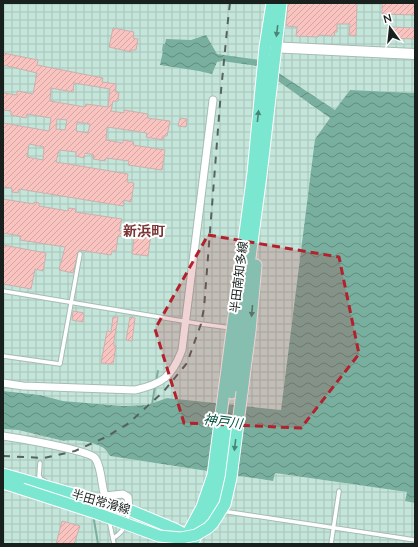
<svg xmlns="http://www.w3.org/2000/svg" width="418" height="547" font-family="'Nunito Sans','Noto Sans JP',sans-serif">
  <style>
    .industrial { fill: url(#industrial-grid) }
    .water { fill: url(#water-waves) }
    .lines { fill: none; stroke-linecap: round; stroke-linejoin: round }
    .stream { stroke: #79af9e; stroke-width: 2 }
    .building { fill: url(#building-hatch); stroke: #c9b1af; fill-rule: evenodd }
    .lane-casing { stroke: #a5bdb4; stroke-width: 5.5 }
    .street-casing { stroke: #a5bdb4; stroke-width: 9 }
    .secondary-casing { stroke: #a5bdb4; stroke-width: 12 }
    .primary-casing { stroke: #fff; stroke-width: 13 }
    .lane { stroke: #fff; stroke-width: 3.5 }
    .street { stroke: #fff; stroke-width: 7 }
    .secondary { stroke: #fff; stroke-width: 10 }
    .primary { stroke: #7be7d0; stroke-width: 11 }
    .rail { stroke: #55635e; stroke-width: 2; stroke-dasharray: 7 7; stroke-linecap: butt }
    .primary-bridge-casing { stroke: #fff; stroke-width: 13; stroke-linecap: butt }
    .primary-bridge { stroke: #7be7d0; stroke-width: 11 }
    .oneway { fill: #4a8477 }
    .marked { fill: #b3212d; fill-opacity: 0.2; stroke: #b3212d; stroke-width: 3; stroke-dasharray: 8 5; stroke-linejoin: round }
    .labels { text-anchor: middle; stroke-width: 4; stroke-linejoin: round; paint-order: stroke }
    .street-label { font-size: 12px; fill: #18211e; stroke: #fff }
    .water-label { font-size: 13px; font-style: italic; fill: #045241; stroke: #fff }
    .quarter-label { font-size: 14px; font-weight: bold; fill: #7c3534; stroke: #fff }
  </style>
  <defs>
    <pattern id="industrial-grid" width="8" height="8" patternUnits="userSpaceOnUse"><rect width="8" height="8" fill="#c4e5da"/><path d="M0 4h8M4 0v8" fill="none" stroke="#a8c4bb"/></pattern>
    <pattern id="water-waves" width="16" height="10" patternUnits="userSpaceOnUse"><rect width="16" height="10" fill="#79af9e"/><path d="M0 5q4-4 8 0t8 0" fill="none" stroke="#628e80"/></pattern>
    <pattern id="building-hatch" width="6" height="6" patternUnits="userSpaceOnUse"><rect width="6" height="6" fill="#f9c3bf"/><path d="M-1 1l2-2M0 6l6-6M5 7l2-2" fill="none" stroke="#d5a7a4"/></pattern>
  </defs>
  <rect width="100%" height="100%" fill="#d6efe6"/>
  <!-- industrial -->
  <g class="industrial">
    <path d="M 3,3 L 415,3 L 415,93 L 350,90 L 315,139 L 281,410 L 167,398 L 147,405 L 123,406 L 63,401 L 40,395 L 3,391 Z"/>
    <path d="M 3,429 L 18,430 L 64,441 L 71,439 L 100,445 L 105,449 L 110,456 L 272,481 L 275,473 L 407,492 L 405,501 L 415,503 L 415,544 L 3,544 Z"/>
  </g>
  <!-- water -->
  <path class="water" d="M 206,35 L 217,54 L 259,60 L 335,110 L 350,90 L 415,93 L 415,503 L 405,501 L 407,492 L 275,473 L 273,481 L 110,456 C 107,452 106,449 102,447 C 93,442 73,439 64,441 L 18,430 L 3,429 L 3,391 L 40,395 L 63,401 L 123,406 L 147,405 L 167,398 L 281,410 L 315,139 L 330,118 L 257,66 L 222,61 L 217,62 L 212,74 L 199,71 L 160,65 L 163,51 L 162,51 L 163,44 L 165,44 L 166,39 L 191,40 Z"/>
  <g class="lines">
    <!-- stream -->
    <g class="stream">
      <path d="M 156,381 L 158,371"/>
      <path d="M 152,405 L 155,386"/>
      <path d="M 94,520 L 98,544"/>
    </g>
  </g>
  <!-- building -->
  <g class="building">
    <path d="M 288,3 L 357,3 L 356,36 L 349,35 L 350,24 L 337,24 L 337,32 L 334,32 L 335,36 L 318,35 L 318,37 L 296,36 L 297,27 L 286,26 Z"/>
    <path d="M 382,3 L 415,3 L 415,15 L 382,14 Z"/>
    <path d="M 391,27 L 415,28 L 415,39 L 391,38 Z"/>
    <path d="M 113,28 L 134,32 L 133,38 L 138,39 L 136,50 L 131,50 L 131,52 L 109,47 Z"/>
    <path d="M 3,53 L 38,60 L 37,65 L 103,78 L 102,82 L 116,84 L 115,92 L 119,92 L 118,101 L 113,101 L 111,111 L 124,113 L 124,110 L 148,114 L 147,118 L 170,121 L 167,136 L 163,136 L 163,140 L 146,137 L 147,133 L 107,127 L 106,140 L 123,143 L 123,140 L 134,142 L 133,145 L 165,150 L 162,170 L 128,165 L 129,161 L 106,158 L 105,161 L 93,159 L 94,155 L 85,153 L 84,158 L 76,156 L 76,152 L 59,150 L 56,162 L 128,174 L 127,182 L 134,183 L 131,202 L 124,200 L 123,206 L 19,189 L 18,193 L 12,192 L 12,188 L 3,187 L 3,149 L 4,140 L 3,140 L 3,123 L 49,131 L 51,118 L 27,114 L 26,118 L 11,115 L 11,111 L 3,110 L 3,93 L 17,95 L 17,91 L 33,94 L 37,73 L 3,65 ZM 74,83 L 110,89 L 108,107 L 86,104 L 85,107 L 50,101 L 51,88 L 73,92 ZM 57,119 L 67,120 L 65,130 L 56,129 ZM 77,122 L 90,124 L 88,133 L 76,131 ZM 29,144 L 44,147 L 43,160 L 27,157 Z"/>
    <path d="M 180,118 L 187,119 L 186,127 L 178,126 Z"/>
    <path d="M 3,199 L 34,204 L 34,202 L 39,203 L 39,206 L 68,211 L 69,208 L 76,209 L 75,212 L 122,219 L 119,231 L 123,231 L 121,236 L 118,236 L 116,251 L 112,251 L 111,255 L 79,250 L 73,273 L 59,270 L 65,247 L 20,240 L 21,236 L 3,233 Z"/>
    <path d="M 136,223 L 152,226 L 148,256 L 132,254 Z"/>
    <path d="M 3,245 L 46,253 L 43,271 L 35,269 L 31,289 L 3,284 Z"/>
    <path d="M 73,311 L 84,313 L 83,322 L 72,320 Z"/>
    <path d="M 113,317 L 118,317 L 114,340 L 114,346 L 116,346 L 113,364 L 101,363 L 107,331 L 111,332 Z"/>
    <path d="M 130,317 L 135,318 L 132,341 L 126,340 Z"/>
    <path d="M 62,521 L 80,526 L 74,544 L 56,544 Z"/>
  </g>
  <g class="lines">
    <!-- lane casing -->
    <g class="lane-casing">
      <g id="lane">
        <path d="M 3,291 L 201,324 L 231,328"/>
        <path d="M 3,356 L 60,364 L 80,254"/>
        <path d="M 40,463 L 39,476 L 41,479 L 45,481"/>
        <path d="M 222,511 L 415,540"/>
        <path d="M 109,520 L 114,544"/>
        <path d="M 113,538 C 123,533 125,526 128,516"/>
        <path d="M 331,544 L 339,491"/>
      </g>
    </g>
    <!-- street casing -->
    <g class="street-casing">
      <g id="street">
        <path d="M 3,383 L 23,386 L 135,390 C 162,384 172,377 182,350 L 213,100"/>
        <path d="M 3,436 C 17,438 88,450 95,458 C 102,467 101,486 105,496 L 123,494 L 128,497 L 129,510"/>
      </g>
    </g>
    <!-- secondary casing -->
    <g class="secondary-casing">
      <path id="secondary" d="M 269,47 L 415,54"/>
    </g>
    <!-- primary casing -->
    <g class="primary-casing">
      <g id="primary">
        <path d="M 242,392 L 250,331 L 256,265"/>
        <path d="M 232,393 L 261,175 L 281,3"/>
        <path d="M 3,474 L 129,510 L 175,529 L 193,539"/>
        <path d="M 3,483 L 22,489"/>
        <path d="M 182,544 L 202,507 L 213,475 L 253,173 L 265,47 L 272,3"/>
        <path d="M 192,544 C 201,527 211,509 217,491 C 223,471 224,450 227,430"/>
      </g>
    </g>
    <!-- lane -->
    <use href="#lane" class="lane"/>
    <!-- street -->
    <use href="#street" class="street"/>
    <!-- secondary -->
    <use href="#secondary" class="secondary"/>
    <!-- primary -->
    <use href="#primary" class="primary"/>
    <!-- rail -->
    <path class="rail" d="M 3,456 L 44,458 L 75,451 L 106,437 L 129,423 L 164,391 L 187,363 L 201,324 L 204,308 L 221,91 L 228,20 L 230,3"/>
    <!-- primary-bridge casing -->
    <g class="primary-bridge-casing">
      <path id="primary-bridge" d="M 22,489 L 99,514 L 159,536 L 181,538 L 196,535 L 208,528 L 213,523 L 225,504 L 231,478 L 242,392"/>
    </g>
    <!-- primary-bridge -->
    <use href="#primary-bridge" class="primary-bridge"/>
  </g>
  <!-- one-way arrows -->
  <defs><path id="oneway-solid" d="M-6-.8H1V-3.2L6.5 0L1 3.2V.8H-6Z"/></defs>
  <g class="oneway">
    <use href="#oneway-solid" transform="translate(277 31) rotate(97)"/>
    <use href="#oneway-solid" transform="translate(258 116) rotate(-84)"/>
    <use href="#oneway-solid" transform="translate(252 311) rotate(95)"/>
    <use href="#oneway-solid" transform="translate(235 445) rotate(97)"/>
  </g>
  <!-- marked area -->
  <path class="marked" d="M 208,235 L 339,257 L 359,354 L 301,428 L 184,423 L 155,329 Z"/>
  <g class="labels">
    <!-- street labels -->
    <g class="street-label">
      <text transform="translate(239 277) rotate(-83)" y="4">半田南知多線</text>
      <text transform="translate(101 502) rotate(16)" y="4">半田常滑線</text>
    </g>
    <!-- water labels -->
    <g class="water-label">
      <text transform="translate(223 421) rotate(7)" y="5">神戸川</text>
    </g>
    <!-- quarter labels -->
    <g class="quarter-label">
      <text x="144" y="236">新浜町</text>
    </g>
  </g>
  <!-- border -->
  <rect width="418" height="547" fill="none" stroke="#18211e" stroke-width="8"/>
  <!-- north arrow -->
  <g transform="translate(390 28) rotate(345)" stroke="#ffffff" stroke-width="3" paint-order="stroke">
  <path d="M0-3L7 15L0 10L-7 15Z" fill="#18211e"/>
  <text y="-6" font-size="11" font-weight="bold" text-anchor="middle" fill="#18211e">N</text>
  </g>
</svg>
